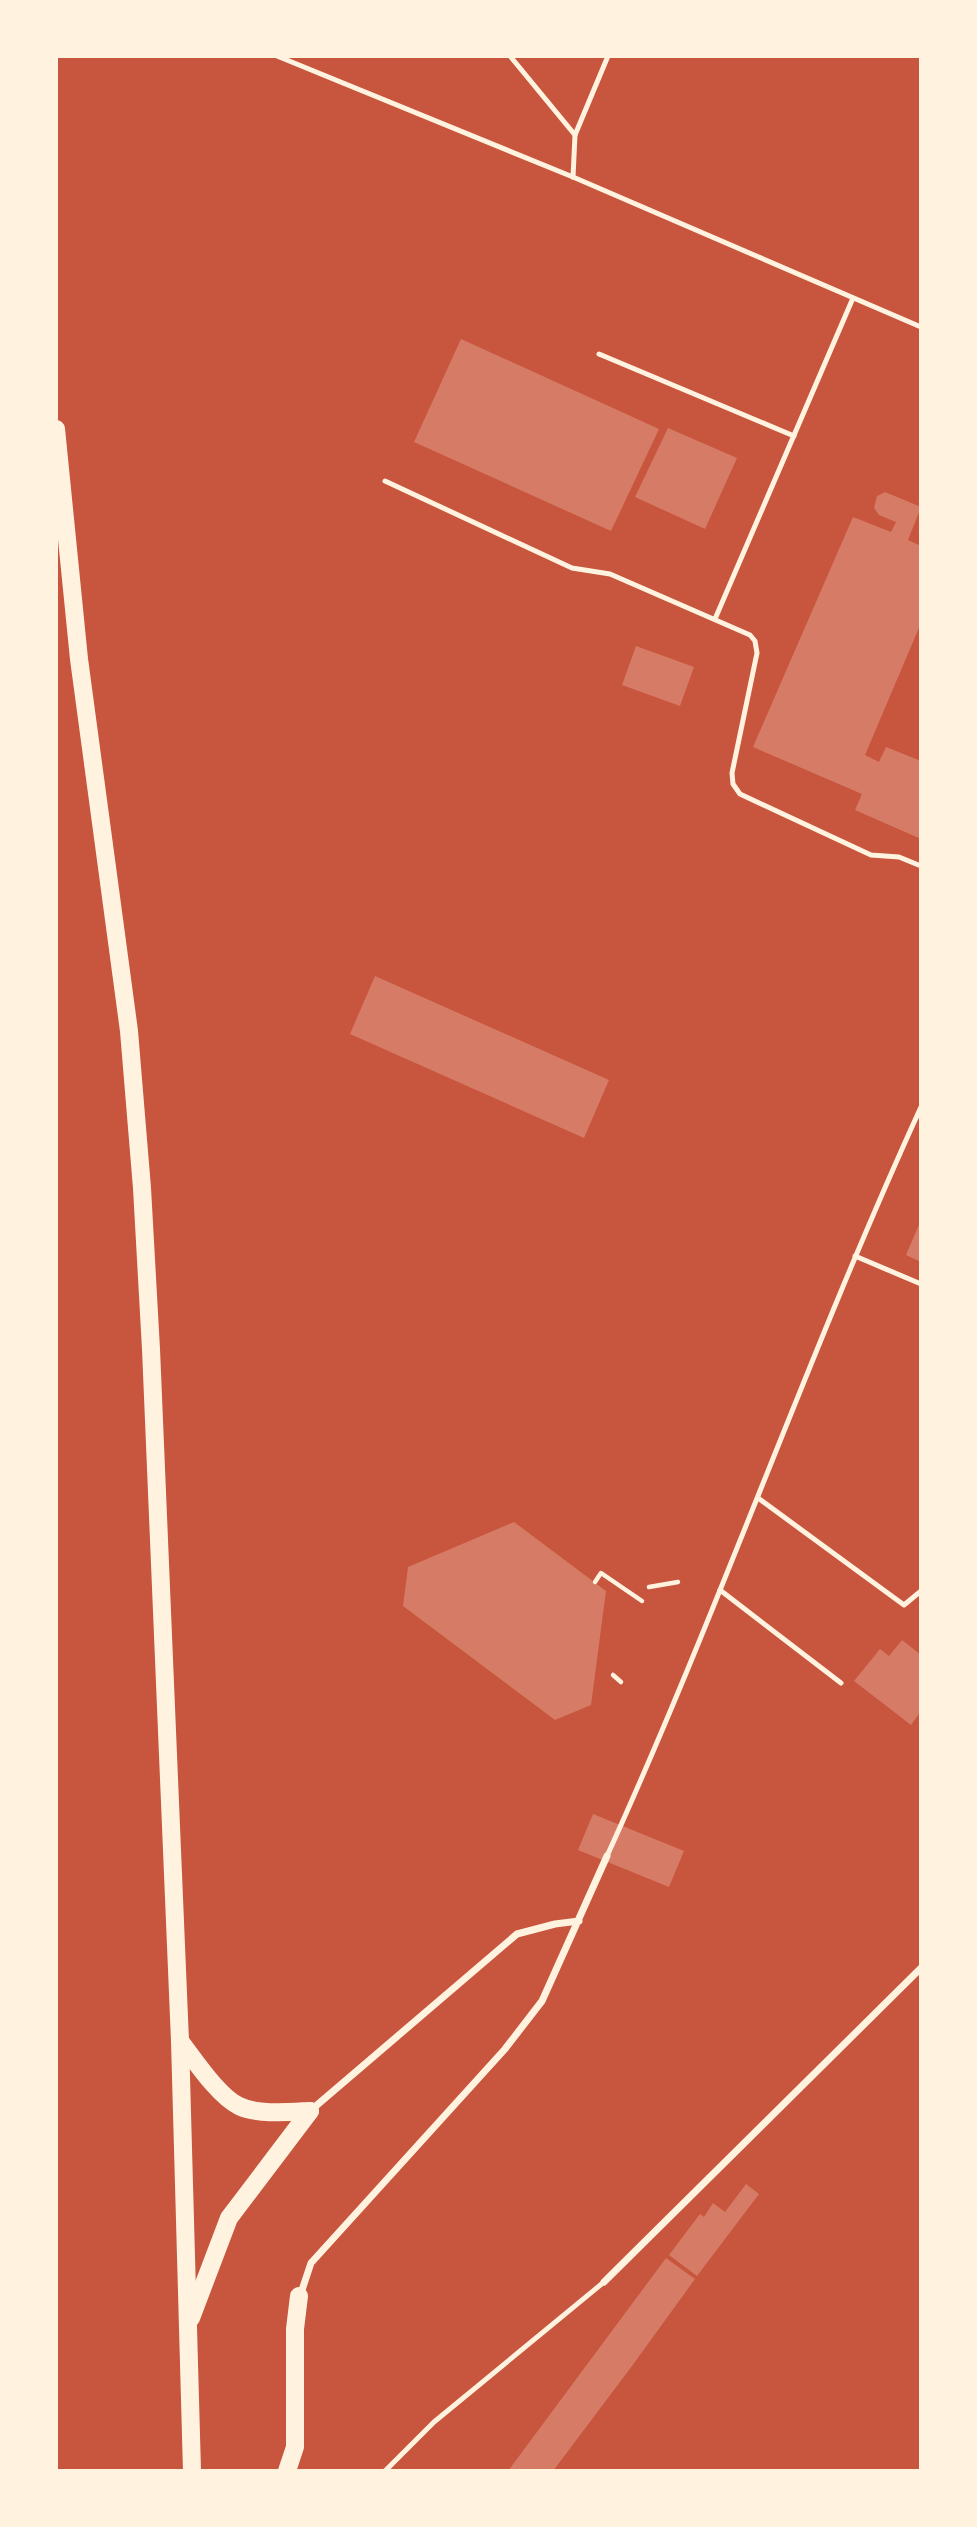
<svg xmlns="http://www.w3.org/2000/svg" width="977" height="2527" font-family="'Space Grotesk',sans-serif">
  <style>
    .building { fill: #d67c66 }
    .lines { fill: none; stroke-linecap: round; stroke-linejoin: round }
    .path { stroke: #fff3e0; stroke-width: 4.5 }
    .service { stroke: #fff3e0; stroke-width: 5 }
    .minor { stroke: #fff3e0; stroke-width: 7 }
    .primary { stroke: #fff3e0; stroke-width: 18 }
  </style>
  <rect width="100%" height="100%" fill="#c8553d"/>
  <!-- building -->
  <g class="building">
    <path d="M 461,339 L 659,429 L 611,531 L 414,442 Z"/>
    <path d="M 668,428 L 737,458 L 705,529 L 635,497 Z"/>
    <path d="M 885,492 L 921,507 L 908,540 L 921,546 L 921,623 L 865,755 L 879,762 L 886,747 L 921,761 L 921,839 L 855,810 L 862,794 L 753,747 L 853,517 L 891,532 L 896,522 L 879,515 L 874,508 L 877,496 Z"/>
    <path d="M 636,646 L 694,667 L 680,706 L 622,685 Z"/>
    <path d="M 375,976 L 609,1080 L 584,1138 L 350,1034 Z"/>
    <path d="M 921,1220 L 921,1262 L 906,1255 Z"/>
    <path d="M 514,1522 L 606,1591 L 591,1705 L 555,1720 L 403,1606 L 408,1567 Z"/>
    <path d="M 902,1640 L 921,1655 L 921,1711 L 911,1725 L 854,1681 L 880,1649 L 889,1656 Z"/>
    <path d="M 593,1814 L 684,1851 L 669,1887 L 578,1850 Z"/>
    <path d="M 746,2184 L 759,2194 L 697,2276 L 669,2255 L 700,2214 L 704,2217 L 713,2203 L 725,2212 Z"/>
    <path d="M 666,2258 L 695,2279 L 632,2366 L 553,2471 L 508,2471 Z"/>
  </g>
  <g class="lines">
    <!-- path -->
    <g class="path">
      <path d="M 595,1582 L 601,1573 L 642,1601"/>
      <path d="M 649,1587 L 678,1582"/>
      <path d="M 613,1675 L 621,1682"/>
    </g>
    <!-- service -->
    <g class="service">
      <path d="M 277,56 L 573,177 L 921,327"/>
      <path d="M 510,56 L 575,135"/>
      <path d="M 573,177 L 575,135 L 608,56"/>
      <path d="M 599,354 L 794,436"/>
      <path d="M 385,481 L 572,568 L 610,574 L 750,635 L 755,641 L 757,653 L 732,773 L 733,784 L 740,794 L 871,855 L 899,857 L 921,866"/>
      <path d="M 715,619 L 853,298"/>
      <path d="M 855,1256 L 921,1284"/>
      <path d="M 758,1498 L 904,1605 L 921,1591"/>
      <path d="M 720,1590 L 841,1683"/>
      <path d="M 607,1856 C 719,1610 808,1354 921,1107"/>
      <path d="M 385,2471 L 434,2422 L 604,2282"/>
    </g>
    <!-- minor -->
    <g class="minor">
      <path d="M 310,2111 L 517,1934 L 555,1924 L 579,1921"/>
      <path d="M 604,2282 L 921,1968"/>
      <path d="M 300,2296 L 311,2263 L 505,2049 L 542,2001 L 607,1856"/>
    </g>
    <!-- primary -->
    <g class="primary">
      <path d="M 56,429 L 79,659 L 129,1031 L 142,1188 L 151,1349 L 180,2041 L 192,2471"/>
      <path d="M 180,2041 C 194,2059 218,2096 239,2106 C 257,2115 290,2112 310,2111"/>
      <path d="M 191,2318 L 229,2218 L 310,2111"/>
      <path d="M 287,2471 L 295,2447 L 295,2329 L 299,2296"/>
    </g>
  </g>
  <!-- border -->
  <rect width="977" height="2527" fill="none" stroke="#fff3e0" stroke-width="116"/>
</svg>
